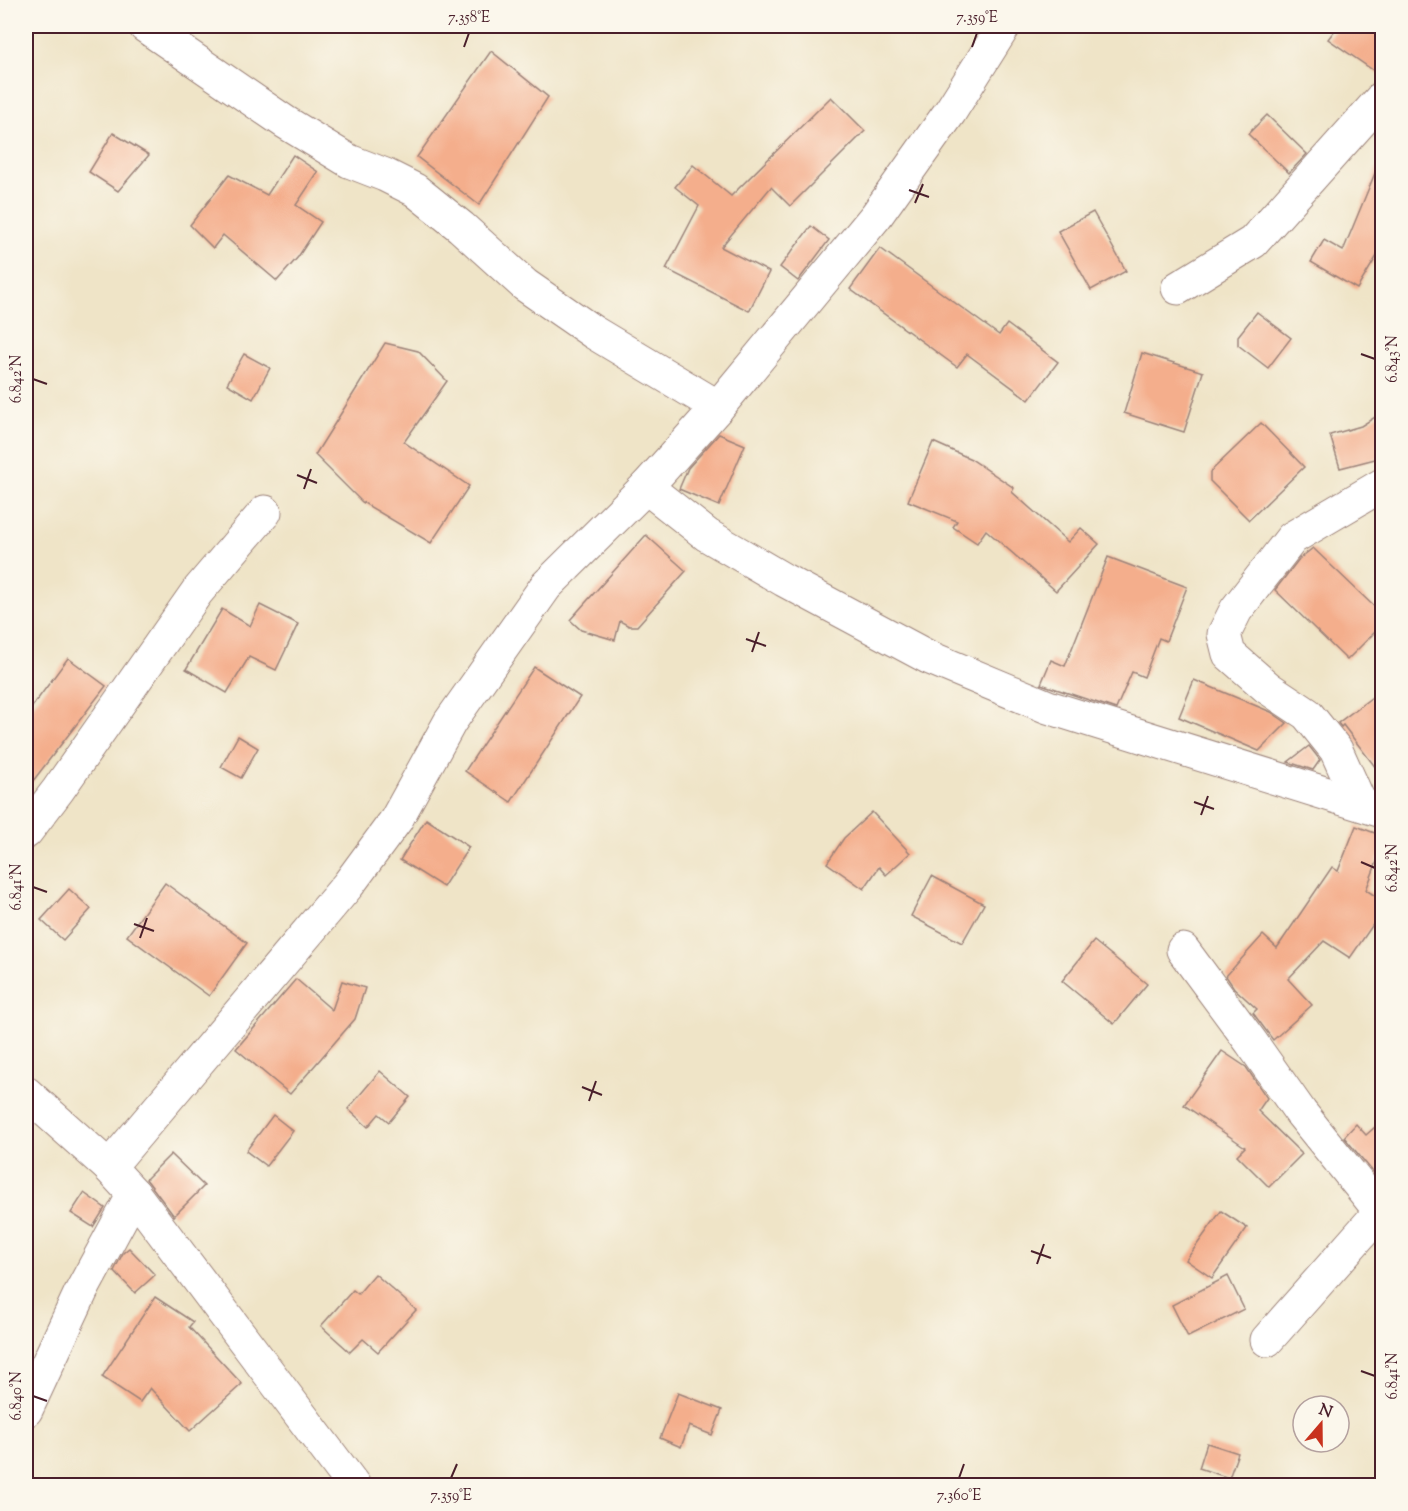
<svg xmlns="http://www.w3.org/2000/svg" width="1408" height="1511" font-family="'Sorts Mill Goudy',serif">
  <style>
    .building { fill: #f4ae8c }
    .lines { fill: none; stroke-linecap: round; stroke-linejoin: round }
    .minor-casing { stroke: #9c8279; stroke-width: 35 }
    .minor { stroke: #fff; stroke-width: 33 }
    .ticks { fill: none; stroke: #4a1f2b; stroke-width: 2 }
    .neatline { fill: none; stroke: #4a1f2b; stroke-width: 2 }
    .ticks-label { font-size: 15px; text-anchor: middle; fill: #4a1f2b }
  </style>
  <rect width="100%" height="100%" fill="#fbf7ec"/>
  <filter id="ink" filterUnits="userSpaceOnUse"><feTurbulence type="fractalNoise" baseFrequency=".0167" numOctaves="2"/><feDisplacementMap in="SourceGraphic" scale="12" xChannelSelector="R" yChannelSelector="G"/><feConvolveMatrix kernelMatrix="1 2 1 2 8 2 1 2 1" color-interpolation-filters="sRGB"/></filter>
  <filter id="wash" filterUnits="userSpaceOnUse"><feTurbulence type="fractalNoise" baseFrequency=".008" numOctaves="4" result="noise"/><feDisplacementMap in="SourceGraphic" scale="24" xChannelSelector="R" yChannelSelector="G"/><feGaussianBlur stdDeviation="1.35" result="paint"/><feColorMatrix in="noise" values="0 0 0 0 0 0 0 0 0 0 0 0 0 0 0 0 0 1.4 0 .05"/><feComposite in="paint" operator="in"/></filter>
  <g filter="url(#wash)">
    <rect width="100%" height="100%" fill="#efe4c7"/>
    <g id="blocks">
      <!-- building -->
      <g class="building">
        <path d="M 1338,26 L 1383,26 L 1383,77 L 1328,39 Z"/>
        <path d="M 491,51 L 548,97 L 479,205 L 417,157 Z"/>
        <path d="M 831,97 L 865,131 L 790,206 L 771,187 L 721,247 L 769,272 L 749,311 L 666,269 L 699,206 L 675,187 L 693,165 L 731,196 Z"/>
        <path d="M 1267,115 L 1307,154 L 1289,173 L 1248,134 Z"/>
        <path d="M 113,133 L 149,155 L 118,191 L 89,172 Z"/>
        <path d="M 293,155 L 318,172 L 296,205 L 321,222 L 298,257 L 277,281 L 223,235 L 213,248 L 190,225 L 229,175 L 267,195 Z"/>
        <path d="M 1382,156 L 1383,246 L 1357,289 L 1311,262 L 1324,240 L 1343,251 Z"/>
        <path d="M 1093,212 L 1126,271 L 1091,290 L 1058,231 Z"/>
        <path d="M 811,226 L 829,240 L 798,281 L 780,267 Z"/>
        <path d="M 880,248 L 999,335 L 1007,324 L 1058,362 L 1029,400 L 967,354 L 957,367 L 850,289 Z"/>
        <path d="M 1257,312 L 1291,338 L 1268,368 L 1238,345 L 1238,336 Z"/>
        <path d="M 385,343 L 418,351 L 447,381 L 404,442 L 469,486 L 431,543 L 362,502 L 315,455 Z"/>
        <path d="M 1142,353 L 1203,372 L 1184,432 L 1124,413 Z"/>
        <path d="M 244,354 L 270,368 L 253,399 L 227,384 Z"/>
        <path d="M 1383,412 L 1383,457 L 1340,468 L 1330,435 L 1361,426 Z"/>
        <path d="M 1261,423 L 1304,467 L 1249,520 L 1210,481 L 1210,472 Z"/>
        <path d="M 719,434 L 745,445 L 719,506 L 679,489 L 688,468 Z"/>
        <path d="M 933,442 L 971,459 L 1014,488 L 1012,492 L 1068,542 L 1081,528 L 1099,544 L 1056,591 L 986,530 L 977,543 L 953,527 L 957,521 L 908,501 Z"/>
        <path d="M 646,535 L 686,571 L 637,626 L 629,626 L 620,621 L 615,640 L 581,630 L 570,620 Z"/>
        <path d="M 1313,548 L 1383,615 L 1383,624 L 1347,660 L 1275,590 L 1299,559 Z"/>
        <path d="M 1108,557 L 1187,587 L 1166,641 L 1159,638 L 1144,677 L 1132,672 L 1116,709 L 1041,684 L 1051,660 L 1065,666 Z"/>
        <path d="M 260,605 L 298,624 L 276,670 L 249,657 L 227,693 L 186,669 L 222,609 L 250,626 Z"/>
        <path d="M 68,658 L 106,686 L 26,790 L 26,715 Z"/>
        <path d="M 534,667 L 580,697 L 511,802 L 465,771 Z"/>
        <path d="M 1194,680 L 1271,712 L 1287,723 L 1259,751 L 1179,717 Z"/>
        <path d="M 1383,689 L 1383,777 L 1343,725 L 1341,727 L 1338,723 Z"/>
        <path d="M 238,736 L 258,748 L 241,778 L 221,767 Z"/>
        <path d="M 1309,746 L 1320,760 L 1313,770 L 1288,762 Z"/>
        <path d="M 872,812 L 910,853 L 886,875 L 879,867 L 864,889 L 827,863 L 844,838 Z"/>
        <path d="M 426,819 L 469,847 L 443,887 L 400,860 Z"/>
        <path d="M 1356,826 L 1383,836 L 1383,846 L 1366,890 L 1383,901 L 1383,910 L 1350,958 L 1324,941 L 1288,979 L 1312,1005 L 1273,1040 L 1253,1013 L 1257,1009 L 1234,988 L 1226,976 L 1263,935 L 1277,948 L 1332,867 L 1338,871 Z"/>
        <path d="M 932,876 L 984,904 L 962,943 L 911,916 Z"/>
        <path d="M 165,883 L 247,943 L 209,996 L 127,936 Z"/>
        <path d="M 69,889 L 91,909 L 63,940 L 41,920 Z"/>
        <path d="M 1094,941 L 1147,984 L 1114,1024 L 1062,981 Z"/>
        <path d="M 296,979 L 332,1010 L 342,981 L 365,988 L 355,1019 L 290,1094 L 236,1049 Z"/>
        <path d="M 1222,1051 L 1246,1067 L 1267,1098 L 1258,1111 L 1302,1154 L 1269,1187 L 1237,1155 L 1245,1147 L 1184,1105 Z"/>
        <path d="M 380,1071 L 410,1097 L 389,1122 L 379,1114 L 368,1127 L 348,1109 Z"/>
        <path d="M 273,1115 L 293,1131 L 266,1166 L 246,1151 Z"/>
        <path d="M 1383,1120 L 1383,1184 L 1344,1137 L 1356,1124 L 1366,1135 Z"/>
        <path d="M 171,1154 L 204,1186 L 174,1216 L 146,1179 Z"/>
        <path d="M 84,1193 L 105,1208 L 93,1227 L 71,1213 Z"/>
        <path d="M 1221,1211 L 1247,1228 L 1212,1278 L 1186,1260 Z"/>
        <path d="M 129,1248 L 155,1275 L 135,1293 L 114,1271 L 123,1253 Z"/>
        <path d="M 375,1274 L 416,1310 L 378,1352 L 363,1339 L 350,1352 L 321,1326 L 353,1290 L 358,1294 Z"/>
        <path d="M 1228,1276 L 1244,1309 L 1188,1337 L 1172,1305 Z"/>
        <path d="M 155,1297 L 193,1322 L 189,1327 L 242,1384 L 190,1431 L 150,1388 L 140,1402 L 102,1377 Z"/>
        <path d="M 678,1393 L 722,1410 L 712,1435 L 689,1426 L 681,1447 L 660,1438 Z"/>
        <path d="M 1207,1443 L 1238,1453 L 1229,1478 L 1199,1468 Z"/>
      </g>
    </g>
  </g>
  <g filter="url(#ink)">
    <use href="#blocks" fill-opacity="0" stroke="#9c8279" stroke-width="1.5"/>
    <g class="lines">
      <!-- minor casing -->
      <g class="minor-casing">
        <g id="minor">
          <path d="M 145,26 L 285,122 L 349,161 L 385,175 L 415,190 L 461,227 L 525,285 L 593,332 L 718,407"/>
          <path d="M 1178,288 L 1253,242 L 1382,98"/>
          <path d="M 646,487 L 707,535 L 784,580 L 928,657 L 1048,707 L 1382,811"/>
          <path d="M 1360,803 L 1336,750 L 1307,714 L 1268,688 L 1229,654 L 1224,634 L 1236,610 L 1292,538 L 1382,485"/>
          <path d="M 26,832 L 58,790 L 197,592 L 265,512"/>
          <path d="M 1183,950 L 1251,1042 L 1301,1113 L 1381,1212"/>
          <path d="M 26,1093 L 109,1167 L 134,1194 L 354,1486"/>
          <path d="M 109,1167 L 348,885 L 396,820 L 450,722 L 546,586 L 646,487 L 718,407 L 876,216 L 950,112 L 1004,26"/>
          <path d="M 1267,1340 L 1382,1210"/>
          <path d="M 26,1410 L 81,1292 L 134,1194"/>
        </g>
      </g>
      <!-- minor -->
      <use href="#minor" class="minor"/>
    </g>
  </g>
  <!-- ticks -->
  <path class="ticks" d="M 464,47 L 469,33M 972,47 L 977,33M 909,190 L 929,197M 915,203 L 923,184M 1361,354 L 1375,359M 33,379 L 47,384M 297,475 L 317,483M 304,489 L 311,469M 746,639 L 766,646M 752,652 L 759,632M 1194,802 L 1214,809M 1201,815 L 1208,796M 1361,862 L 1375,868M 33,887 L 47,892M 134,924 L 154,931M 140,938 L 147,918M 582,1087 L 602,1095M 589,1101 L 596,1081M 1031,1251 L 1051,1258M 1037,1264 L 1044,1244M 1361,1371 L 1375,1376M 33,1396 L 47,1401M 451,1478 L 457,1464M 959,1478 L 964,1464"/>
  <!-- margin -->
  <rect width="1408" height="1511" fill="none" stroke="#fbf7ec" stroke-width="66"/>
  <!-- north arrow -->
  <g transform="translate(1321 1424) rotate(20)"><circle r="28" fill="#fbf7ec" stroke="#b4a19f" stroke-width="1.5"/>
  <path d="M0-4.5L10 22L0 15L-10 22Z" fill="#c8321e"/>
  <text y="-9" font-size="16" font-weight="bold" text-anchor="middle" fill="#4a1f2b">N</text>
  </g>
  <rect x="33" y="33" width="1342" height="1445" class="neatline"/>
  <g class="ticks-label">
    <text x="469" y="22">7.358°E</text>
    <text x="977" y="22">7.359°E</text>
    <text transform="translate(1392 359) rotate(-90)" y="5">6.843°N</text>
    <text transform="translate(16 379) rotate(-90)" y="5">6.842°N</text>
    <text transform="translate(1392 868) rotate(-90)" y="5">6.842°N</text>
    <text transform="translate(16 887) rotate(-90)" y="5">6.841°N</text>
    <text transform="translate(1392 1376) rotate(-90)" y="5">6.841°N</text>
    <text transform="translate(16 1396) rotate(-90)" y="5">6.840°N</text>
    <text x="451" y="1500">7.359°E</text>
    <text x="959" y="1500">7.360°E</text>
  </g>
</svg>
